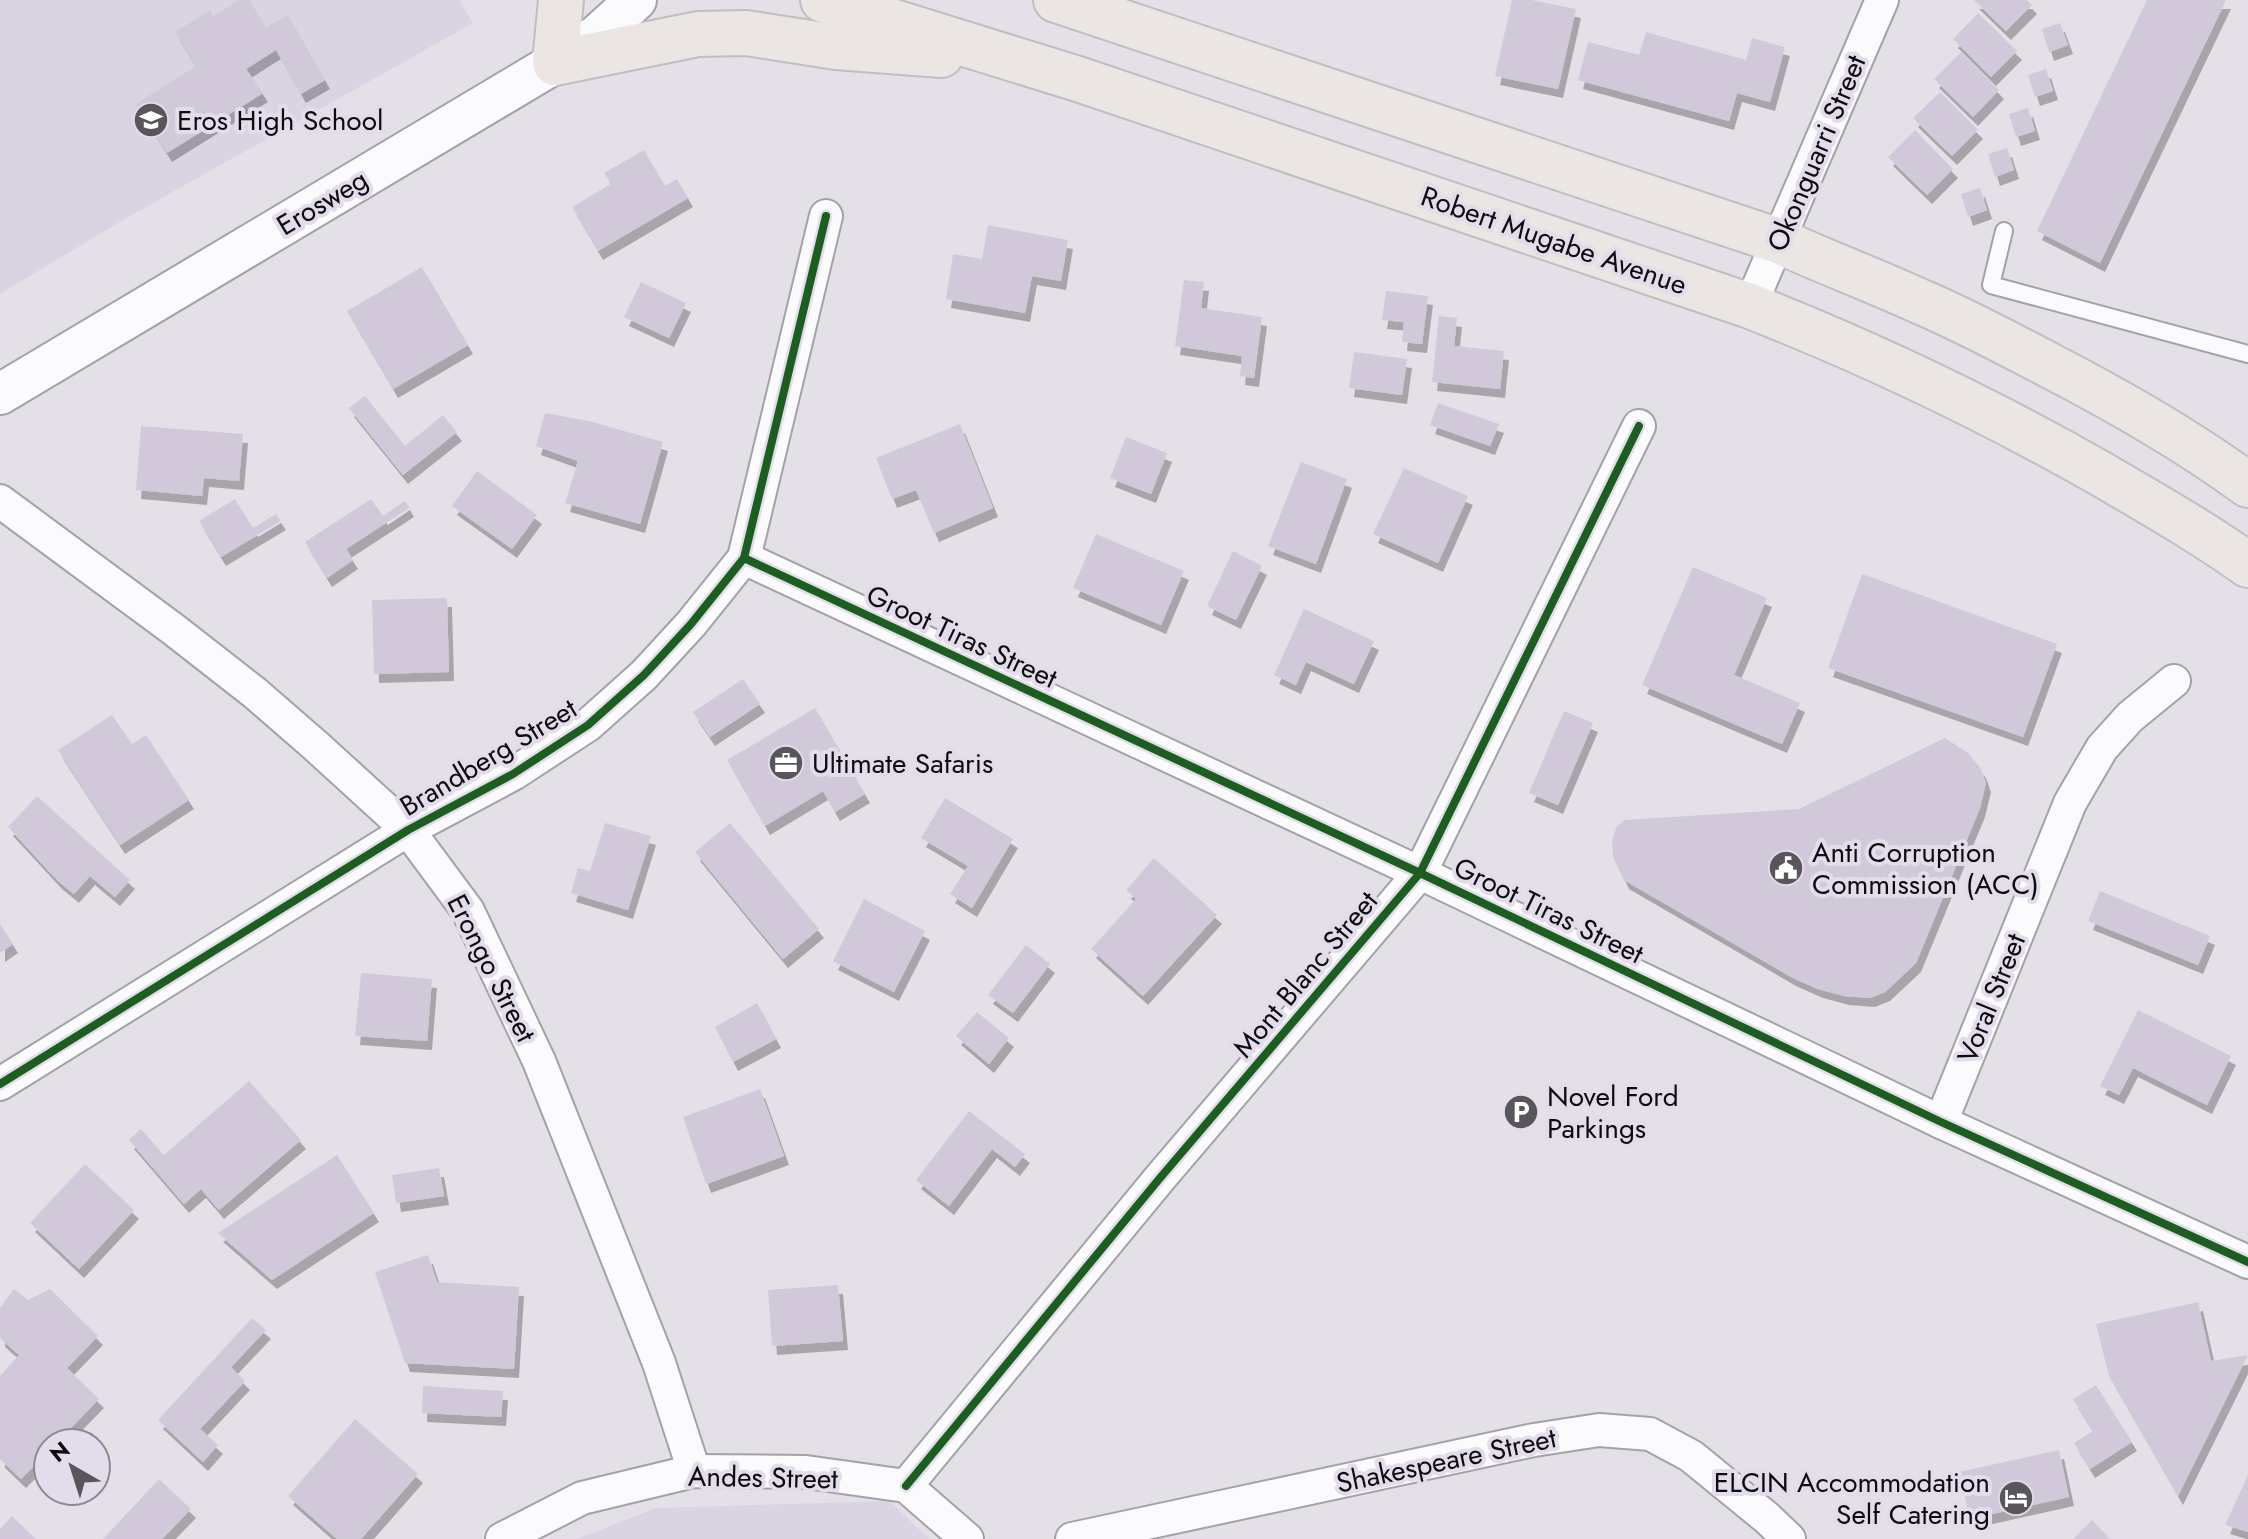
<svg xmlns="http://www.w3.org/2000/svg" width="2248" height="1539" font-family="Jost,sans-serif">
  <style>
    .built { fill: #dad3e2 }
    .building { fill: #d1c9da; filter: url(#shadow) }
    .lines { fill: none; stroke-linecap: round; stroke-linejoin: round }
    .service-casing { stroke: #a4a1a7; stroke-width: 20 }
    .minor-casing { stroke: #a4a1a7; stroke-width: 36 }
    .tertiary-casing { stroke: #a4a1a7; stroke-width: 44 }
    .primary-casing { stroke: #c0bec2; stroke-width: 48 }
    .service { stroke: #fbfafc; stroke-width: 16 }
    .minor { stroke: #fbfafc; stroke-width: 32 }
    .tertiary { stroke: #fbfafc; stroke-width: 40 }
    .primary { stroke: #ebe5e4; stroke-width: 44 }
    .cycleway-casing { stroke: #e3ddeb; stroke-width: 13 }
    .cycleway { stroke: #1b5e20; stroke-width: 8 }
    .labels { text-anchor: middle; stroke-width: 8; stroke-linejoin: round; paint-order: stroke }
    .poi-label { font-size: 28px; fill: #0d0b0f; stroke: #e3ddeb; text-anchor: start }
    .street-label { font-size: 28px; fill: #0d0b0f; stroke: #e3ddeb }
  </style>
  <defs>
    <filter id="shadow"><feDropShadow dx="5" dy="9" stdDeviation="0" flood-color="#0004"/></filter>
  </defs>
  <rect width="100%" height="100%" fill="#e4e0e8"/>
  <!-- built -->
  <g class="built">
    <path d="M 0,0 L 459,0 L 473,23 L 130,216 L 0,294 Z"/>
    <path d="M 890,1501 L 929,1539 L 577,1539 L 656,1508 Z"/>
  </g>
  <!-- building -->
  <g class="building">
    <path d="M 239,0 L 249,0 L 266,27 L 288,15 L 325,80 L 301,94 L 276,50 L 246,69 L 263,93 L 167,153 L 136,104 L 196,66 L 175,32 L 211,10 L 212,17 Z"/>
    <path d="M 1512,0 L 1532,0 L 1576,9 L 1558,89 L 1495,76 Z"/>
    <path d="M 1974,0 L 2027,0 L 2032,5 L 2006,31 Z"/>
    <path d="M 2147,0 L 2226,0 L 2100,263 L 2037,231 Z"/>
    <path d="M 1978,13 L 2017,51 L 1991,77 L 1953,39 Z"/>
    <path d="M 2060,23 L 2068,45 L 2049,52 L 2042,29 Z"/>
    <path d="M 1646,32 L 1746,60 L 1752,38 L 1785,47 L 1770,102 L 1737,93 L 1729,121 L 1578,80 L 1588,42 L 1639,55 Z"/>
    <path d="M 1961,52 L 1999,90 L 1973,117 L 1934,79 Z"/>
    <path d="M 2046,69 L 2053,91 L 2035,97 L 2028,75 Z"/>
    <path d="M 1940,92 L 1978,130 L 1952,156 L 1913,118 Z"/>
    <path d="M 2028,108 L 2035,131 L 2016,137 L 2009,114 Z"/>
    <path d="M 1915,130 L 1953,169 L 1927,195 L 1888,157 Z"/>
    <path d="M 2007,148 L 2014,170 L 1995,177 L 1988,154 Z"/>
    <path d="M 644,150 L 665,186 L 677,179 L 688,198 L 598,251 L 572,207 L 611,184 L 604,173 Z"/>
    <path d="M 1980,188 L 1987,210 L 1968,217 L 1961,194 Z"/>
    <path d="M 988,225 L 1068,240 L 1061,281 L 1032,276 L 1025,313 L 946,299 L 953,254 L 982,259 Z"/>
    <path d="M 422,267 L 468,345 L 393,389 L 347,311 Z"/>
    <path d="M 1184,280 L 1204,282 L 1201,308 L 1262,317 L 1254,378 L 1240,376 L 1242,356 L 1175,346 Z"/>
    <path d="M 641,282 L 686,303 L 669,338 L 624,317 Z"/>
    <path d="M 1386,291 L 1428,296 L 1422,344 L 1402,342 L 1404,322 L 1382,320 Z"/>
    <path d="M 1439,316 L 1457,318 L 1454,346 L 1504,351 L 1500,389 L 1432,382 Z"/>
    <path d="M 1354,352 L 1407,359 L 1402,395 L 1349,388 Z"/>
    <path d="M 365,396 L 405,446 L 443,415 L 457,432 L 403,475 L 349,408 Z"/>
    <path d="M 1438,403 L 1499,424 L 1490,446 L 1430,425 Z"/>
    <path d="M 545,413 L 589,421 L 663,442 L 640,524 L 565,503 L 578,461 L 536,446 Z"/>
    <path d="M 960,424 L 993,508 L 934,533 L 916,490 L 892,499 L 876,458 Z"/>
    <path d="M 141,426 L 243,434 L 239,481 L 204,478 L 202,496 L 136,490 Z"/>
    <path d="M 1126,437 L 1167,453 L 1151,494 L 1110,478 Z"/>
    <path d="M 1301,462 L 1347,479 L 1316,564 L 1268,546 Z"/>
    <path d="M 1404,468 L 1468,496 L 1438,563 L 1373,534 Z"/>
    <path d="M 477,471 L 537,515 L 512,549 L 452,506 Z"/>
    <path d="M 235,499 L 253,528 L 276,514 L 281,521 L 221,557 L 199,521 Z"/>
    <path d="M 371,499 L 383,516 L 405,501 L 409,508 L 346,549 L 353,560 L 327,578 L 305,542 Z"/>
    <path d="M 1096,534 L 1184,571 L 1161,625 L 1073,588 Z"/>
    <path d="M 1233,551 L 1262,566 L 1236,620 L 1207,606 Z"/>
    <path d="M 1693,567 L 1767,598 L 1734,675 L 1800,703 L 1782,744 L 1642,685 Z"/>
    <path d="M 1862,574 L 2057,644 L 2023,737 L 1828,668 Z"/>
    <path d="M 447,598 L 449,672 L 374,674 L 372,600 Z"/>
    <path d="M 1304,609 L 1374,641 L 1354,684 L 1306,662 L 1296,685 L 1274,675 Z"/>
    <path d="M 743,679 L 760,704 L 710,737 L 693,712 Z"/>
    <path d="M 815,708 L 865,794 L 835,812 L 823,791 L 765,826 L 727,760 Z"/>
    <path d="M 1564,711 L 1593,723 L 1558,805 L 1529,793 Z"/>
    <path d="M 112,715 L 132,744 L 146,735 L 189,800 L 120,845 L 58,750 Z"/>
    <path d="M 1945,738 L 1968,753 L 1981,769 L 1986,783 L 1980,808 L 1916,963 L 1885,992 L 1870,998 L 1844,996 L 1818,989 L 1791,977 L 1624,880 L 1613,857 L 1612,840 L 1616,828 L 1624,820 L 1799,809 Z"/>
    <path d="M 37,796 L 130,880 L 115,897 L 90,876 L 74,894 L 57,880 L 8,827 Z"/>
    <path d="M 945,798 L 1013,839 L 972,908 L 950,894 L 968,866 L 921,838 Z"/>
    <path d="M 605,823 L 651,836 L 628,910 L 571,893 L 578,868 L 590,871 Z"/>
    <path d="M 730,823 L 819,929 L 783,959 L 695,852 Z"/>
    <path d="M 1154,858 L 1217,915 L 1143,996 L 1091,949 L 1136,899 L 1126,890 Z"/>
    <path d="M 2100,891 L 2210,936 L 2198,965 L 2088,921 Z"/>
    <path d="M 864,899 L 925,931 L 894,992 L 833,961 Z"/>
    <path d="M 0,924 L 13,944 L 0,953 Z"/>
    <path d="M 1026,945 L 1050,964 L 1013,1013 L 988,995 Z"/>
    <path d="M 361,973 L 432,979 L 427,1041 L 355,1036 Z"/>
    <path d="M 757,1003 L 776,1039 L 733,1062 L 715,1027 Z"/>
    <path d="M 2138,1010 L 2231,1056 L 2207,1105 L 2133,1068 L 2119,1095 L 2100,1086 Z"/>
    <path d="M 977,1012 L 1009,1038 L 989,1064 L 956,1036 Z"/>
    <path d="M 249,1081 L 301,1140 L 219,1210 L 201,1189 L 184,1204 L 129,1140 L 141,1129 L 164,1155 Z"/>
    <path d="M 760,1089 L 784,1156 L 706,1184 L 683,1117 Z"/>
    <path d="M 969,1111 L 1025,1154 L 1015,1167 L 992,1149 L 949,1206 L 916,1180 Z"/>
    <path d="M 337,1155 L 374,1213 L 272,1280 L 218,1233 Z"/>
    <path d="M 85,1164 L 134,1210 L 79,1269 L 30,1223 Z"/>
    <path d="M 439,1168 L 444,1196 L 396,1203 L 392,1175 Z"/>
    <path d="M 428,1255 L 437,1282 L 519,1287 L 514,1369 L 405,1363 L 375,1272 Z"/>
    <path d="M 838,1285 L 843,1341 L 772,1346 L 768,1290 Z"/>
    <path d="M 14,1289 L 28,1300 L 50,1289 L 98,1336 L 67,1368 L 99,1399 L 56,1443 L 48,1443 L 48,1452 L 21,1479 L 0,1459 L 0,1376 L 19,1355 L 0,1338 L 0,1308 Z"/>
    <path d="M 2198,1302 L 2211,1361 L 2248,1355 L 2178,1496 L 2109,1376 L 2096,1324 Z"/>
    <path d="M 252,1318 L 266,1330 L 231,1367 L 245,1381 L 200,1429 L 218,1445 L 203,1462 L 158,1420 Z"/>
    <path d="M 2096,1385 L 2132,1442 L 2090,1469 L 2074,1443 L 2093,1431 L 2073,1399 Z"/>
    <path d="M 423,1386 L 503,1391 L 501,1417 L 422,1413 Z"/>
    <path d="M 355,1419 L 418,1474 L 361,1539 L 337,1539 L 288,1496 Z"/>
    <path d="M 2059,1450 L 2069,1497 L 1970,1519 L 1959,1472 Z"/>
    <path d="M 2248,1475 L 2248,1532 L 2225,1525 Z"/>
    <path d="M 159,1479 L 191,1509 L 162,1539 L 103,1539 Z"/>
    <path d="M 12,1516 L 36,1539 L 0,1539 L 0,1529 Z"/>
    <path d="M 2092,1520 L 2110,1539 L 2073,1539 Z"/>
  </g>
  <g class="lines">
    <!-- service casing -->
    <g class="service-casing">
      <path id="service" d="M 2004,231 L 1991,285 L 2248,354"/>
    </g>
    <!-- minor casing -->
    <g class="minor-casing">
      <g id="minor">
        <path d="M 1750,306 L 1882,0"/>
        <path d="M 0,501 L 173,629 L 255,693 L 316,746 L 408,830 L 468,911 L 539,1061 L 659,1363 L 694,1471"/>
        <path d="M 744,558 L 1420,873 L 1941,1122 L 2248,1262"/>
        <path d="M 0,1084 L 408,830 L 513,774 L 588,725 L 644,675 L 691,624 L 744,558 L 826,216"/>
        <path d="M 1941,1122 L 2070,803 L 2102,748 L 2130,717 L 2174,681"/>
        <path d="M 906,1486 L 1160,1178 L 1420,873 L 1639,426"/>
        <path d="M 502,1539 L 582,1498 L 694,1471 L 806,1472 L 906,1486 L 967,1539"/>
        <path d="M 1072,1539 L 1534,1440 L 1599,1430 L 1650,1434 L 1691,1456 L 1767,1518 L 1789,1539"/>
      </g>
    </g>
    <!-- tertiary casing -->
    <g class="tertiary-casing">
      <path id="tertiary" d="M 0,394 L 555,63 L 596,36 L 636,0"/>
    </g>
    <!-- primary casing -->
    <g class="primary-casing">
      <g id="primary">
        <path d="M 561,0 L 555,63 L 698,34 L 746,33 L 836,47 L 941,55"/>
        <path d="M 823,0 L 1078,79 L 1750,306 C 1872,354 1989,410 2103,475 C 2152,504 2202,532 2248,565"/>
        <path d="M 1056,0 L 1779,241 C 1825,262 1873,280 1919,301 C 1962,319 2003,341 2045,363 C 2115,399 2184,438 2248,485"/>
      </g>
    </g>
    <!-- service -->
    <use href="#service" class="service"/>
    <!-- minor -->
    <use href="#minor" class="minor"/>
    <!-- tertiary -->
    <use href="#tertiary" class="tertiary"/>
    <!-- primary -->
    <use href="#primary" class="primary"/>
    <!-- cycleway casing -->
    <g class="cycleway-casing">
      <g id="cycleway">
        <path d="M 744,558 L 1420,873 L 1941,1122 L 2248,1262"/>
        <path d="M 0,1084 L 408,830 L 513,774 L 588,725 L 644,675 L 691,624 L 744,558 L 826,216"/>
        <path d="M 906,1486 L 1160,1178 L 1420,873 L 1639,426"/>
      </g>
    </g>
    <!-- cycleway -->
    <use href="#cycleway" class="cycleway"/>
  </g>
  <!-- icons -->
  <defs>
    <g id="school-disc" transform="scale(1.8)"><circle r="9.5" fill="#58565b" stroke="#e3ddeb"/><path d="M0-5L7-2L0 1L-7-2ZM-4 1L0 2.5L4 1V4Q0 6-4 4Z" fill="#fff"/></g>
    <g id="office-disc" transform="scale(1.8)"><circle r="9.5" fill="#58565b" stroke="#e3ddeb"/><path d="M-6-3h4V-5.5h4V-3h4V5H-6ZM-1-4.5V-3h2v-1.5ZM-6 0V1H6V0Z" fill="#fff"/></g>
    <g id="civic-disc" transform="scale(1.8)"><circle r="9.5" fill="#58565b" stroke="#e3ddeb"/><path d="M-.6-6.5H3V-4.5H.6V-3L4-1V1h2V6H-6V1h2V-1L-.6-3ZM-1.2 2.5V6h2.4V2.5Z" fill="#fff"/></g>
    <g id="parking-disc" transform="scale(1.8)"><circle r="9.5" fill="#58565b" stroke="#e3ddeb"/><path d="M-3.5-5.5H1a3.5 3.5 0 0 1 0 7H-1V5.5H-3.5ZM-1-3.4V-.6H.8a1.4 1.4 0 0 0 0-2.8Z" fill="#fff"/></g>
    <g id="hotel-disc" transform="scale(1.8)"><circle r="9.5" fill="#58565b" stroke="#e3ddeb"/><path d="M-6-4.5h1.5V1H6V5H4.5V3h-9V5H-6ZM-4 0a1.8 1.8 0 1 1 3.6 0ZM.5 0V-2.5h3Q6-2.5 6 0Z" fill="#fff"/></g>
  </defs>
  <g fill-rule="evenodd">
    <use href="#school-disc" x="151" y="120"/>
    <use href="#office-disc" x="786" y="763"/>
    <use href="#civic-disc" x="1786" y="868"/>
    <use href="#parking-disc" x="1521" y="1112"/>
    <use href="#hotel-disc" x="2016" y="1498"/>
  </g>
  <g class="labels">
    <!-- poi labels -->
    <g class="poi-label">
      <text x="177" y="130">Eros High School</text>
      <text x="812" y="773">Ultimate Safaris</text>
      <text x="1812" y="862">Anti Corruption<tspan x="1812" dy="32">Commission (ACC)</tspan></text>
      <text x="1547" y="1106">Novel Ford<tspan x="1547" dy="32">Parkings</tspan></text>
      <text x="1990" y="1492" text-anchor="end">ELCIN Accommodation<tspan x="1990" dy="32">Self Catering</tspan></text>
    </g>
    <!-- street labels -->
    <g class="street-label">
      <text transform="translate(1816 153) rotate(-67)" y="10">Okonguarri Street</text>
      <text transform="translate(322 202) rotate(-31)" y="10">Erosweg</text>
      <text transform="translate(1554 240) rotate(19)" y="10">Robert Mugabe Avenue</text>
      <text transform="translate(962 636) rotate(25)" y="10">Groot Tiras Street</text>
      <text transform="translate(488 757) rotate(-31)" y="10">Brandberg Street</text>
      <text transform="translate(1549 910) rotate(26)" y="10">Groot Tiras Street</text>
      <text transform="translate(492 968) rotate(63)" y="10">Erongo Street</text>
      <text transform="translate(1305 974) rotate(-50)" y="10">Mont Blanc Street</text>
      <text transform="translate(1991 998) rotate(-68)" y="10">Voral Street</text>
      <text transform="translate(1446 1460) rotate(-12)" y="10">Shakespeare Street</text>
      <text transform="translate(763 1477) rotate(1)" y="10">Andes Street</text>
    </g>
  </g>
  <!-- north arrow -->
  <g transform="translate(72 1467) rotate(321)"><circle r="38" fill="#e3ddeb" stroke="#8d8993" stroke-width="2"/>
  <path d="M0-6L14 30L0 20L-14 30Z" fill="#58565b"/>
  <text y="-12" font-size="22" font-weight="bold" text-anchor="middle" fill="#0d0b0f">N</text>
  </g>
</svg>
